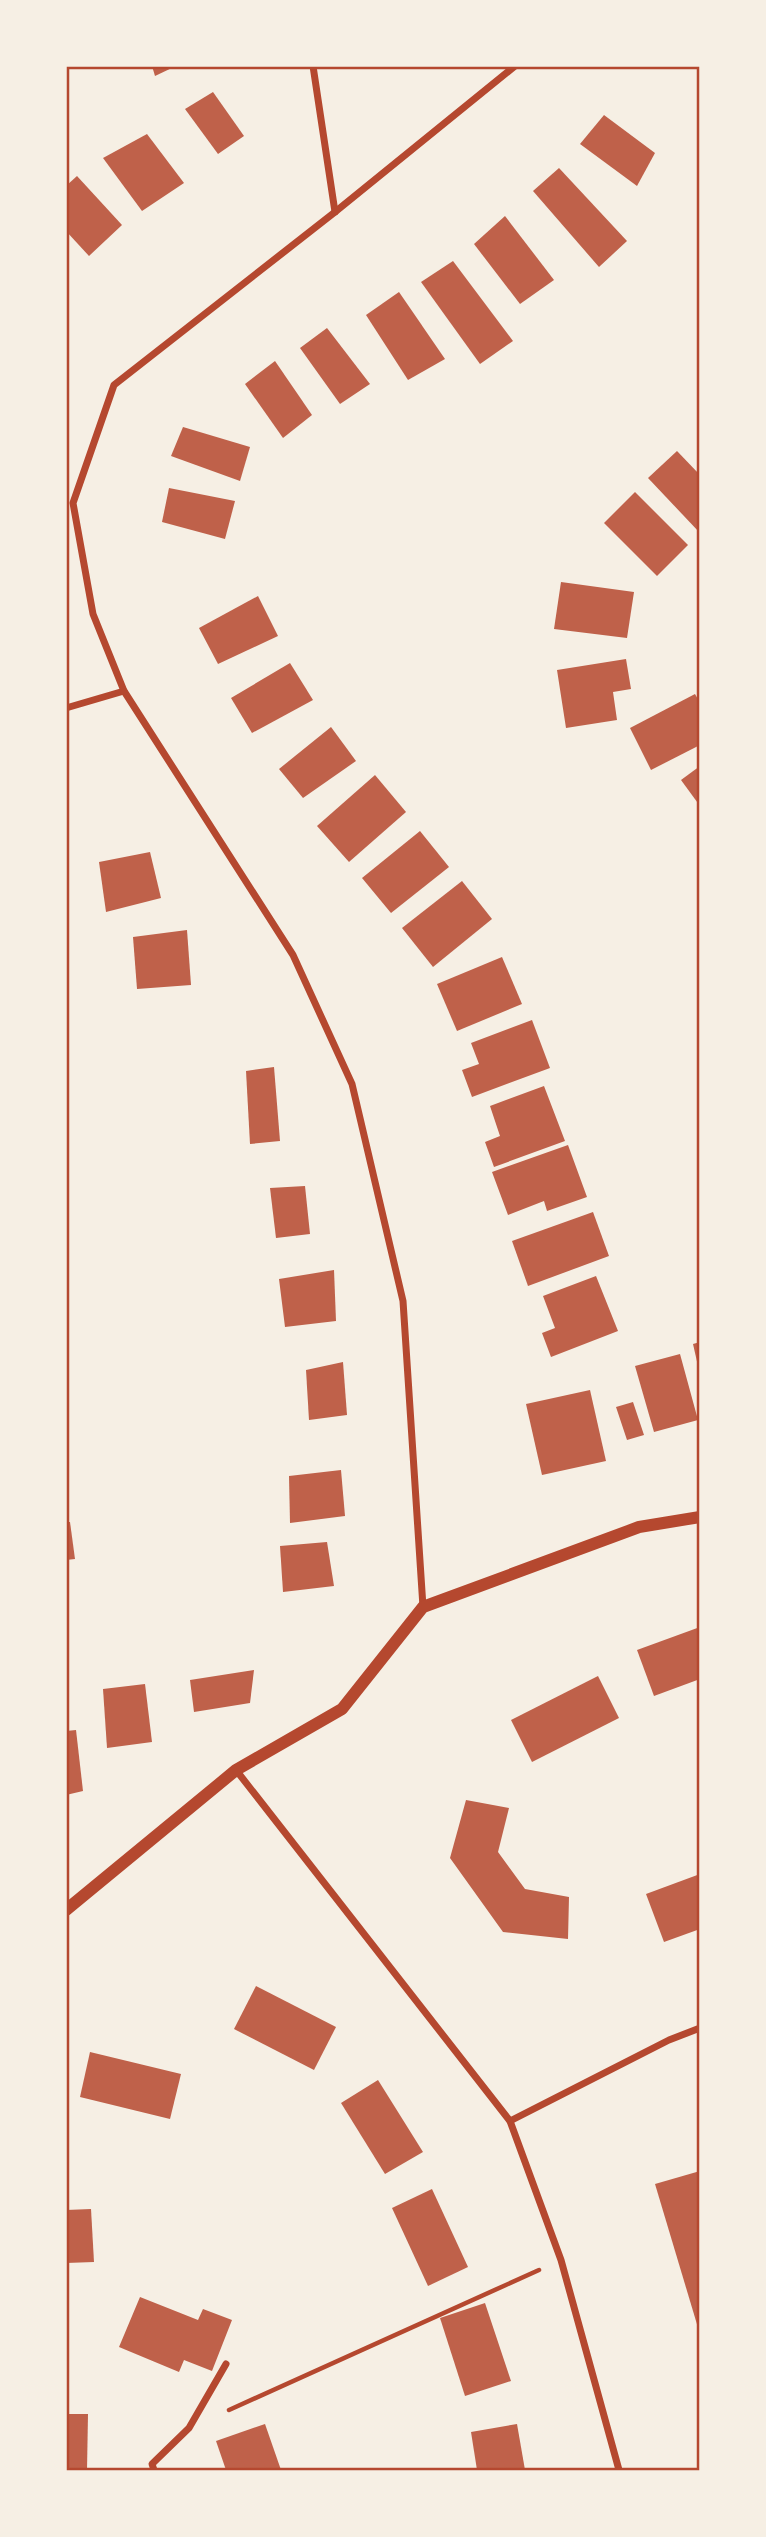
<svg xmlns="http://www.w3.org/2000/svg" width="766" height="2537" font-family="'Fira Sans Condensed',sans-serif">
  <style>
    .building { fill: #bf614a }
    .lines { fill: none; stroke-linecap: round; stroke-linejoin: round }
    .path { stroke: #b5482f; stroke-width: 4.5 }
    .minor { stroke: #b5482f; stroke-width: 7 }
    .tertiary { stroke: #b5482f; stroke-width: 12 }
    .neatline { fill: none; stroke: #b5482f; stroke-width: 2.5 }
  </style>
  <rect width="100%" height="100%" fill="#f6efe4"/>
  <!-- building -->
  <g class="building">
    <path d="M 152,66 L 176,66 L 155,76 Z"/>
    <path d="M 213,92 L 244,136 L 218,154 L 185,109 Z"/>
    <path d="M 604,115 L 655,153 L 637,186 L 580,144 Z"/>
    <path d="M 147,134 L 184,183 L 142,211 L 103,158 Z"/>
    <path d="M 559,168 L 627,241 L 599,267 L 533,191 Z"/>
    <path d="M 77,176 L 122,225 L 89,256 L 66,231 L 66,186 Z"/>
    <path d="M 505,216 L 554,280 L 520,304 L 474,244 Z"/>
    <path d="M 453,261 L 513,341 L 480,364 L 421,282 Z"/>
    <path d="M 399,292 L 445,359 L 408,380 L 366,315 Z"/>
    <path d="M 327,328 L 370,384 L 340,404 L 300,348 Z"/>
    <path d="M 275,361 L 312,415 L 283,438 L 245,384 Z"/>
    <path d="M 183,427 L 250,447 L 240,481 L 171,456 Z"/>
    <path d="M 677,451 L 700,475 L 700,533 L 648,478 Z"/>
    <path d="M 169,488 L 235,501 L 225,539 L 162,522 Z"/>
    <path d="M 635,492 L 688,545 L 657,576 L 604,523 Z"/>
    <path d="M 561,582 L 634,592 L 627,638 L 554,629 Z"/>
    <path d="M 258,596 L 278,636 L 218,664 L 199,628 Z"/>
    <path d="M 626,659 L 631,689 L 613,692 L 617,720 L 566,728 L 557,670 Z"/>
    <path d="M 290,663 L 313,700 L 252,733 L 231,698 Z"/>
    <path d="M 695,694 L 700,703 L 700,745 L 651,770 L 630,728 Z"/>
    <path d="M 331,727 L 356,761 L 303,798 L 279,769 Z"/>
    <path d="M 700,766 L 700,806 L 681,780 Z"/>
    <path d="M 375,775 L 406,812 L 349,862 L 317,826 Z"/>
    <path d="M 420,831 L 449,867 L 391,913 L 362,878 Z"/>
    <path d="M 150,852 L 161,898 L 106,912 L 99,862 Z"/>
    <path d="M 462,881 L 492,919 L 433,967 L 402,928 Z"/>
    <path d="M 187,930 L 191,985 L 137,989 L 133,937 Z"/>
    <path d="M 502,957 L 522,1004 L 457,1031 L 437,984 Z"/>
    <path d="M 532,1020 L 550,1068 L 472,1097 L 462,1070 L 479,1064 L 471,1043 Z"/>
    <path d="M 274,1067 L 280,1141 L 250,1144 L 246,1071 Z"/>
    <path d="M 544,1086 L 565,1141 L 494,1167 L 485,1142 L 500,1136 L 490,1106 Z"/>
    <path d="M 568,1145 L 587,1197 L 547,1211 L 544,1201 L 508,1215 L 492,1172 Z"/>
    <path d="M 305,1186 L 310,1234 L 276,1238 L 270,1188 Z"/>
    <path d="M 593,1212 L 609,1256 L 528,1286 L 512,1241 Z"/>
    <path d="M 334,1270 L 336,1321 L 285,1327 L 279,1279 Z"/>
    <path d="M 596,1276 L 618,1331 L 551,1357 L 542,1333 L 555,1328 L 543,1296 Z"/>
    <path d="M 700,1342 L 700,1366 L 698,1366 L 693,1344 Z"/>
    <path d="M 680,1354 L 698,1420 L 654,1432 L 635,1366 Z"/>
    <path d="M 343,1362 L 347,1415 L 309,1420 L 306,1370 Z"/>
    <path d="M 590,1390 L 606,1461 L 542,1475 L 526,1404 Z"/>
    <path d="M 633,1402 L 644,1435 L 627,1440 L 616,1407 Z"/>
    <path d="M 341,1470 L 345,1516 L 290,1523 L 289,1476 Z"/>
    <path d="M 66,1522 L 70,1522 L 75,1559 L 66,1560 Z"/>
    <path d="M 327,1542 L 334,1586 L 283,1592 L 280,1546 Z"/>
    <path d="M 700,1627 L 700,1679 L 654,1696 L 637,1650 Z"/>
    <path d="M 254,1670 L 250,1703 L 194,1712 L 190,1680 Z"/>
    <path d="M 598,1676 L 619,1718 L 532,1762 L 511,1720 Z"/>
    <path d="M 145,1684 L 152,1742 L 107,1748 L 103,1689 Z"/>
    <path d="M 76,1730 L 83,1791 L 66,1795 L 66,1731 Z"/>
    <path d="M 466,1800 L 509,1808 L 498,1852 L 525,1889 L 569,1897 L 568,1939 L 503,1932 L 450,1858 Z"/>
    <path d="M 700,1874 L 700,1929 L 664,1942 L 646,1894 Z"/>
    <path d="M 256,1986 L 336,2027 L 314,2070 L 234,2029 Z"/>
    <path d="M 90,2052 L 181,2074 L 170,2119 L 80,2097 Z"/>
    <path d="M 378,2080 L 423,2152 L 385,2174 L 341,2103 Z"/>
    <path d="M 700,2171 L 700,2331 L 699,2331 L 655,2184 Z"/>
    <path d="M 432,2189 L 468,2267 L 428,2286 L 392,2208 Z"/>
    <path d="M 91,2209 L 94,2262 L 66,2263 L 66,2210 Z"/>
    <path d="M 140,2297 L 198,2320 L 203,2309 L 232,2320 L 212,2371 L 184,2360 L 179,2372 L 119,2347 Z"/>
    <path d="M 485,2303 L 511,2381 L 465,2396 L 440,2318 Z"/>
    <path d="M 66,2414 L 88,2414 L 87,2470 L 66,2470 Z"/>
    <path d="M 265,2424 L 281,2470 L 226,2470 L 216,2441 Z"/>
    <path d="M 517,2424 L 525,2470 L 477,2470 L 471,2432 Z"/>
  </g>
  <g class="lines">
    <!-- path -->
    <path class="path" d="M 229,2410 L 539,2270"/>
    <!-- minor -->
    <g class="minor">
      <path d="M 313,66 L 335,212"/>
      <path d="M 66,708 L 124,691"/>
      <path d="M 423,1607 L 403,1301 L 352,1084 L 293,955 L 124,691 L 93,614 L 73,503 L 114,385 L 335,212 L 515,66"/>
      <path d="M 236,1770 L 510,2121 L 561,2260 L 619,2470"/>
      <path d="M 510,2121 L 669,2040 L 700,2028"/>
      <path d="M 154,2470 L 152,2464 L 189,2428 L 226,2364"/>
    </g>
    <!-- tertiary -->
    <path class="tertiary" d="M 66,1910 L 236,1770 L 342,1709 L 423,1607 L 639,1527 L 700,1517"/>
  </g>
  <!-- border -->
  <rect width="766" height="2537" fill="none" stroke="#f6efe4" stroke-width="136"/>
  <rect x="68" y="68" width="630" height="2401" class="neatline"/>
</svg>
